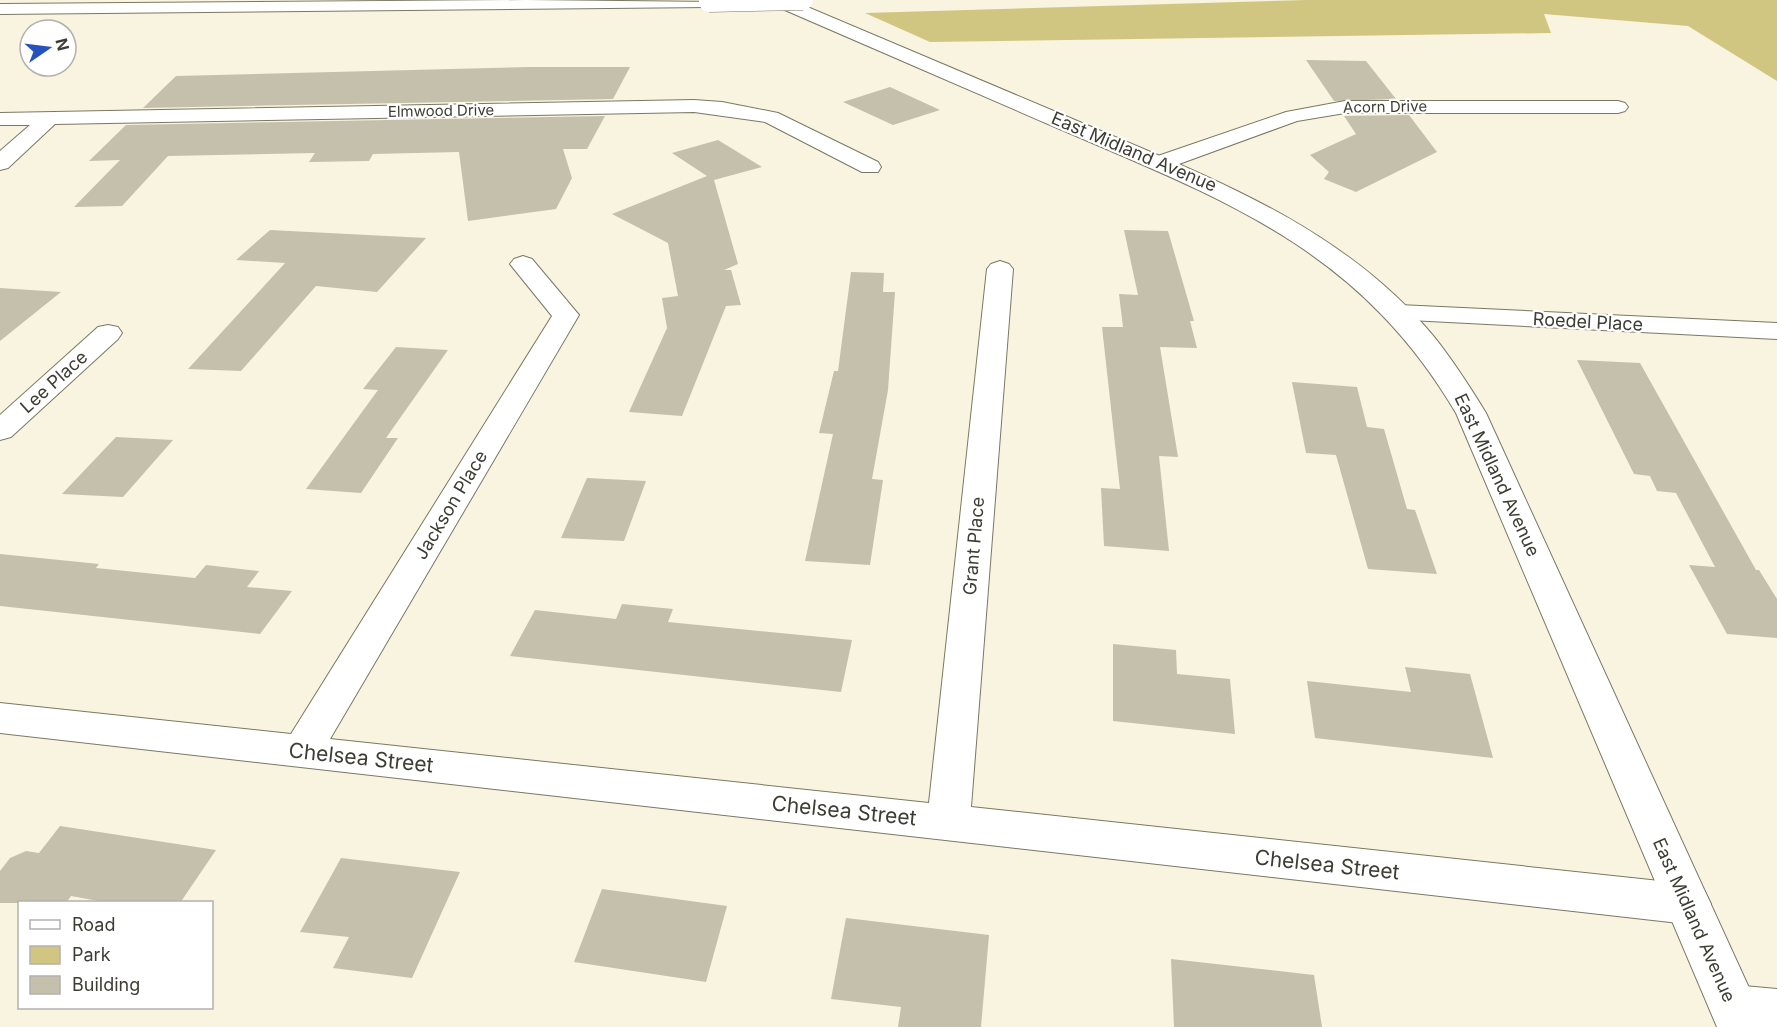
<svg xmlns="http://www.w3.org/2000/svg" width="1777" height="1027" font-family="Inter,sans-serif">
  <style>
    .green { fill: #d1c681 }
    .building { fill: #c4c0ab }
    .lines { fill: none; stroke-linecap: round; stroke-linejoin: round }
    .minor-casing { stroke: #7a7864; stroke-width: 2 }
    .tertiary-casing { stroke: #7a7864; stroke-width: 2 }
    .motorway-casing { stroke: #7a7864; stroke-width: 2 }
    .minor { fill: #fff; fill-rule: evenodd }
    .tertiary { fill: #fff; fill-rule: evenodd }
    .motorway { fill: #fff; fill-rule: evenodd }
    .motorway-bridge-casing { stroke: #7a7864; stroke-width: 21; stroke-linecap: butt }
    .motorway-bridge { stroke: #fff; stroke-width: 20 }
    .labels { text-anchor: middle; stroke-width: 4.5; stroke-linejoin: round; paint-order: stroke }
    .far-street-label { font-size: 15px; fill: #3e3d34; stroke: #fff }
    .street-label { font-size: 18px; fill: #3e3d34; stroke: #fff }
    .near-street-label { font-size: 21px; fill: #3e3d34; stroke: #fff }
  </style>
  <rect width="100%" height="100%" fill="#f8f4df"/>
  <!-- green -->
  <path class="green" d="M 1307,0 L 1777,0 L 1777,81 L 1688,26 L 1544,14 L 1551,33 L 930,42 L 865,13 Z"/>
  <!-- building -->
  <g class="building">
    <path d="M 1306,60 L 1366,61 L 1396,99 L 1334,101 Z"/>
    <path d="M 530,67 L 630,67 L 613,99 L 143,108 L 176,76 Z"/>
    <path d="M 890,87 L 940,110 L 893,125 L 843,102 Z"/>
    <path d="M 1409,115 L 1437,152 L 1356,192 L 1324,179 L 1329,172 L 1310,155 L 1356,134 L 1344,116 Z"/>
    <path d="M 605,116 L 587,149 L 563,149 L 572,178 L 556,209 L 468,221 L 459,152 L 373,154 L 369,161 L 309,162 L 315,153 L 168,156 L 122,206 L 74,207 L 120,160 L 89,161 L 126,125 Z"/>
    <path d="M 718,140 L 762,167 L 714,180 L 738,264 L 724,270 L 731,270 L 741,305 L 726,306 L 682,416 L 629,412 L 667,328 L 662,298 L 678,296 L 668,243 L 612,214 L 707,176 L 672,153 Z"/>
    <path d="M 270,230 L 426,238 L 377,292 L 316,286 L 241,371 L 188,369 L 285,263 L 236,260 Z"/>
    <path d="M 1124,230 L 1168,231 L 1194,321 L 1190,321 L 1197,348 L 1160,347 L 1178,457 L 1159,456 L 1169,551 L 1104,546 L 1101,488 L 1120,489 L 1102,327 L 1123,327 L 1119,294 L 1138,295 Z"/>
    <path d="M 851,272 L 884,273 L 883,292 L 895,292 L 888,390 L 872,479 L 883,480 L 870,565 L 805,561 L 833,434 L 819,433 L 834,371 L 838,371 Z"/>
    <path d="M 0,288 L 61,292 L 0,341 Z"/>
    <path d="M 396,347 L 448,350 L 386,438 L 398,438 L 361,493 L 306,489 L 378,390 L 363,389 Z"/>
    <path d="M 1577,360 L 1640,363 L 1756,570 L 1759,570 L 1777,599 L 1777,638 L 1727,634 L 1689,565 L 1715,567 L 1676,493 L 1657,491 L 1650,476 L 1634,474 Z"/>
    <path d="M 1292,382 L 1357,387 L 1367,427 L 1384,429 L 1407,509 L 1415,510 L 1437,574 L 1368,569 L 1336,455 L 1306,453 Z"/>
    <path d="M 116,437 L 173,440 L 123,497 L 62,494 Z"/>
    <path d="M 587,478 L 646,481 L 624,541 L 561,538 Z"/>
    <path d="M 0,554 L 99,564 L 96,568 L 195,578 L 206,565 L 259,571 L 247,587 L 292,591 L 260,634 L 0,606 Z"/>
    <path d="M 622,604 L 673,609 L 668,622 L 852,640 L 841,692 L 510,656 L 535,610 L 616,619 Z"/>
    <path d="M 1113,644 L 1176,650 L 1177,674 L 1230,679 L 1235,734 L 1113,721 Z"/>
    <path d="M 1405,667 L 1470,674 L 1493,758 L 1315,738 L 1307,681 L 1411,692 Z"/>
    <path d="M 60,826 L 216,850 L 180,903 L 109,903 L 71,896 L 66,903 L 0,903 L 0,871 L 10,858 L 26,851 L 39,853 Z"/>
    <path d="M 341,858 L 460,872 L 412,978 L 333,968 L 349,937 L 300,932 Z"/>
    <path d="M 602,889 L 727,906 L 706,982 L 574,962 Z"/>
    <path d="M 846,918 L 989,935 L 981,1027 L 898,1027 L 901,1007 L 831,999 Z"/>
    <path d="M 1171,959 L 1314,975 L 1322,1027 L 1174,1027 Z"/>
  </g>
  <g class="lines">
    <!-- minor casing -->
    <g class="minor-casing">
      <g id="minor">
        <path d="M 694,100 L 722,102 L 778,113 L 878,162 L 881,167 L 878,172 L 862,172 L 765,122 L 694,112 L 55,124 L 8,168 L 0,170 L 0,151 L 30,125 L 0,125 L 0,113 Z"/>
        <path d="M 1345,101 L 1618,101 L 1625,103 L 1628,107 L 1625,111 L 1618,113 L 1345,113 L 1297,121 L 1168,168 L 1152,168 L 1149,163 L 1152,158 L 1286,112 Z"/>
        <path d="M 523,256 L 532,259 L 579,315 L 330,739 L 929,803 L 987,269 L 991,264 L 1000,261 L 1009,264 L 1013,269 L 971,807 L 1688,884 L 1704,890 L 1711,904 L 1704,918 L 1688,924 L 0,733 L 0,703 L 291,734 L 552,316 L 510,264 L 514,259 Z"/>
        <path d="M 1399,305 L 1777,323 L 1777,339 L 1390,319 L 1386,313 L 1390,307 Z"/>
        <path d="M 108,325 L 118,327 L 122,333 L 118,339 L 11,437 L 0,440 L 0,415 L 98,327 Z"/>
        <path d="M 1733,985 L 1777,989 L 1777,1027 L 1727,1027 L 1716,1023 L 1709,1007 L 1716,991 Z"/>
      </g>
    </g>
    <!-- tertiary casing -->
    <g class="tertiary-casing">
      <path id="tertiary" d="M 769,0 L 791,0 C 886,40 980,80 1075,120 C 1204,175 1343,225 1435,338 C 1454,362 1470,387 1486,413 L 1767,1027 L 1717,1027 L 1456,413 C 1358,247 1222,199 1055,127 C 960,86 866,45 771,4 Z"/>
    </g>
    <!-- motorway casing -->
    <g class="motorway-casing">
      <path id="motorway" d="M 525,0 L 717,2 L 709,7 L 0,14 L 0,4 Z"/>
    </g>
    <!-- minor -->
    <use href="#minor" class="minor"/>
    <!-- tertiary -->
    <use href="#tertiary" class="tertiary"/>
    <!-- motorway -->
    <use href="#motorway" class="motorway"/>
    <!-- motorway-bridge casing -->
    <g class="motorway-bridge-casing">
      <path id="motorway-bridge" d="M 709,2 L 803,0"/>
    </g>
    <!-- motorway-bridge -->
    <use href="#motorway-bridge" class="motorway-bridge"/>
  </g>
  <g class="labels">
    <!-- far-street labels -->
    <g class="far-street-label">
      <text transform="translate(1385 107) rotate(-1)" y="5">Acorn Drive</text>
      <text transform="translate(441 111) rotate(-1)" y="5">Elmwood Drive</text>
    </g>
    <!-- street labels -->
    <g class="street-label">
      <text transform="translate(1134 152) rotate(23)" y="6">East Midland Avenue</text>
      <text transform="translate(1588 322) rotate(3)" y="6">Roedel Place</text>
      <text transform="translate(54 382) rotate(-42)" y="6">Lee Place</text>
      <text transform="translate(1497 475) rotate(65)" y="6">East Midland Avenue</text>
      <text transform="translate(451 505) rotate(-59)" y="6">Jackson Place</text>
      <text transform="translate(974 546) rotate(-85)" y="6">Grant Place</text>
      <text transform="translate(1694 920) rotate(66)" y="6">East Midland Avenue</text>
    </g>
    <!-- near-street labels -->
    <g class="near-street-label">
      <text transform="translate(361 758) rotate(6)" y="7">Chelsea Street</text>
      <text transform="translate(844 811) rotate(6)" y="7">Chelsea Street</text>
      <text transform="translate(1327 865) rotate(6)" y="7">Chelsea Street</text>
    </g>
  </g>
  <!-- legend -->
  <rect x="18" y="901" width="195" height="108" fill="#ffffff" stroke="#b2b1ae" stroke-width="1.5"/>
  <rect x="30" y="920" width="30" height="9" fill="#ffffff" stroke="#b2b1ae" stroke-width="1.5"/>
  <text x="72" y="931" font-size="18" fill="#3e3d34">Road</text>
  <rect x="30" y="946" width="30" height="18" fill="#d1c681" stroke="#b2b1ae" stroke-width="1.5"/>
  <text x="72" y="961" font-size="18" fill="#3e3d34">Park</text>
  <rect x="30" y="976" width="30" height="18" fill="#c4c0ab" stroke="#b2b1ae" stroke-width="1.5"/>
  <text x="72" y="991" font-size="18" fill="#3e3d34">Building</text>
  <!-- north arrow -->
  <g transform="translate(48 48) rotate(76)"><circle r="28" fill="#ffffff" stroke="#b2b1ae" stroke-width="1.5"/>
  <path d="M0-4.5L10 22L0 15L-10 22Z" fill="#2652c0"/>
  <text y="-9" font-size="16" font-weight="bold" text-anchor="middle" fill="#3e3d34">N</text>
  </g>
</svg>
